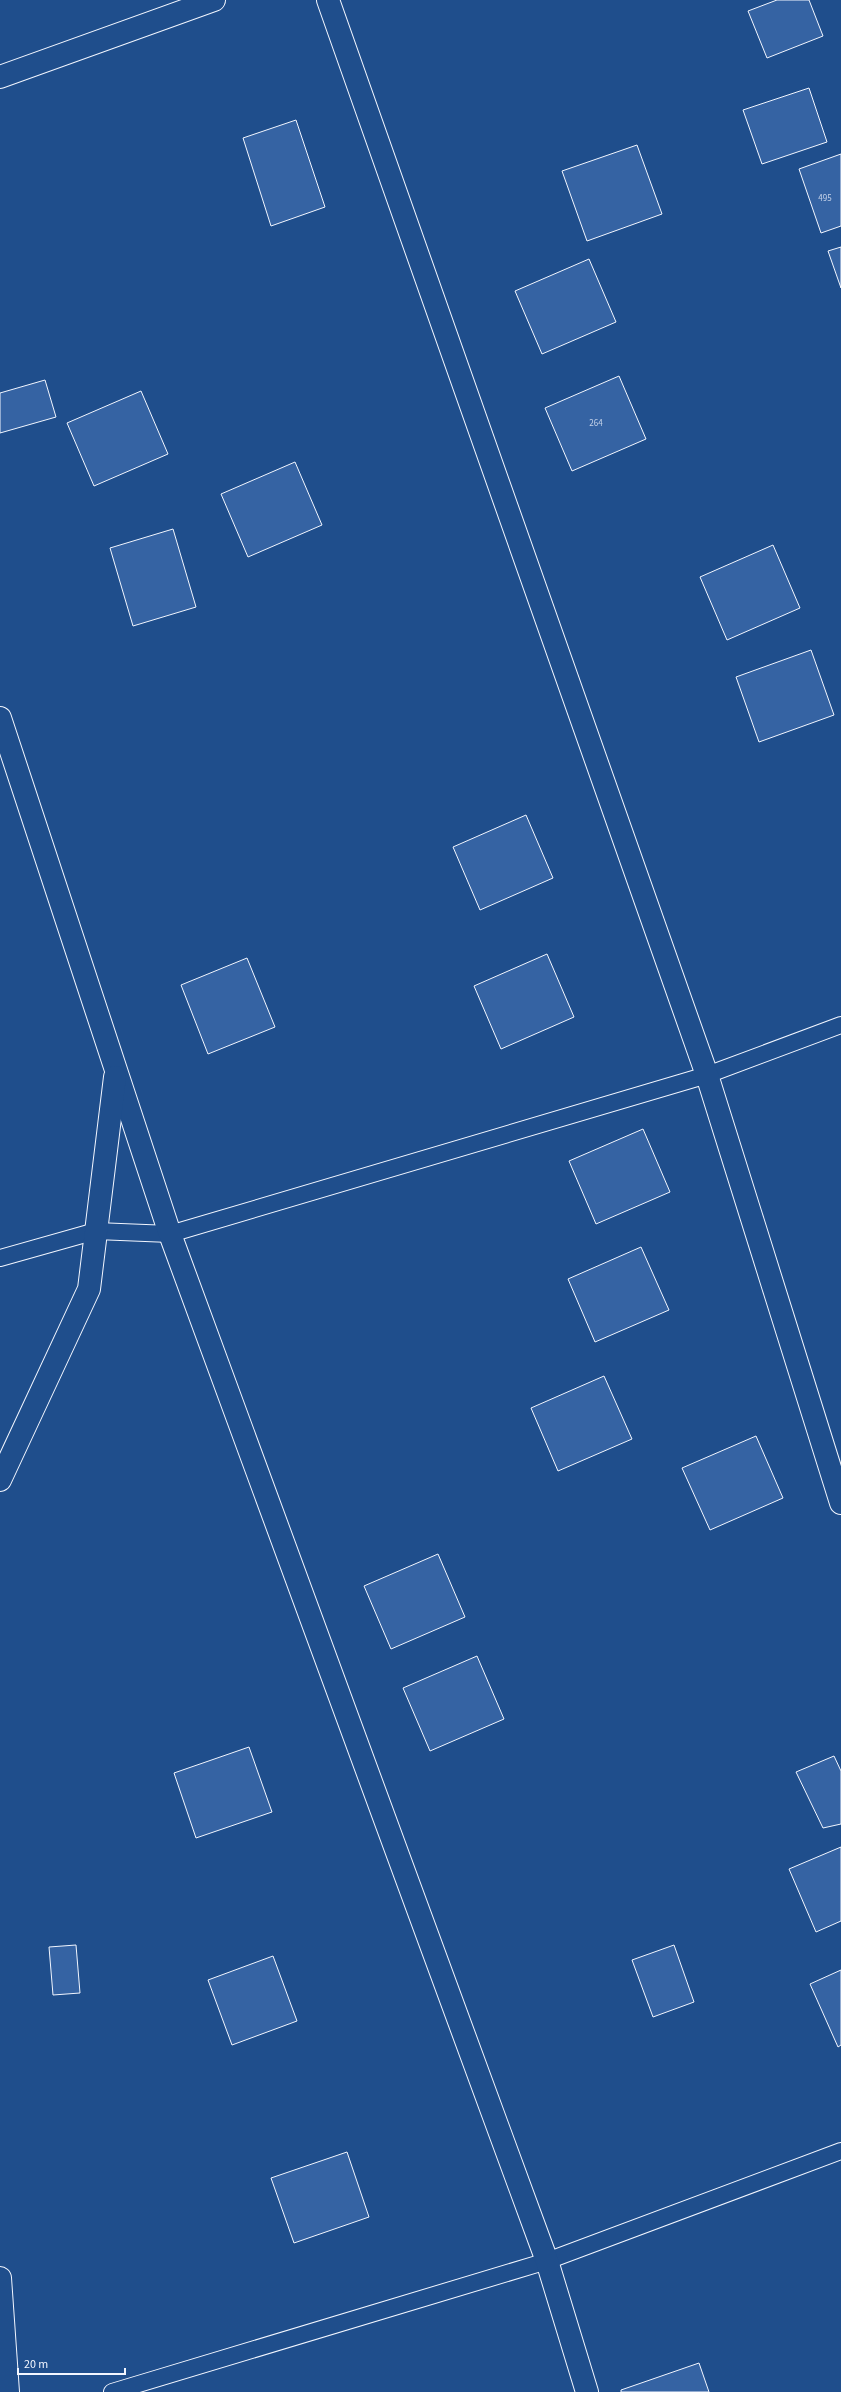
<svg xmlns="http://www.w3.org/2000/svg" width="841" height="2392" font-family="'Source Sans 3',sans-serif">
  <style>
    .building { fill: #3563a3; stroke: #f2f6ff }
    .lines { fill: none; stroke-linecap: round; stroke-linejoin: round }
    .service-casing { stroke: #f2f6ff; stroke-width: 18 }
    .minor-casing { stroke: #f2f6ff; stroke-width: 24 }
    .service { stroke: #1f4e8c; stroke-width: 16 }
    .minor { stroke: #1f4e8c; stroke-width: 22 }
    .labels { text-anchor: middle; stroke-width: 3; stroke-linejoin: round; paint-order: stroke }
    .number-label { font-size: 9px; fill: #c3d1e8 }
  </style>
  <rect width="100%" height="100%" fill="#1f4e8c"/>
  <!-- building -->
  <g class="building">
    <path d="M 777,0 L 809,0 L 823,36 L 767,58 L 748,11 Z"/>
    <path d="M 809,88 L 827,142 L 762,164 L 743,110 Z"/>
    <path d="M 296,120 L 325,207 L 271,226 L 243,138 Z"/>
    <path d="M 637,145 L 662,214 L 587,241 L 562,171 Z"/>
    <path d="M 841,154 L 841,226 L 821,233 L 799,169 Z"/>
    <path d="M 841,247 L 841,288 L 828,251 Z"/>
    <path d="M 589,259 L 616,322 L 542,354 L 515,291 Z"/>
    <path d="M 619,376 L 646,439 L 572,471 L 545,408 Z"/>
    <path d="M 45,380 L 56,417 L 0,433 L 0,393 Z"/>
    <path d="M 141,391 L 168,454 L 94,486 L 67,423 Z"/>
    <path d="M 295,462 L 322,525 L 248,557 L 221,494 Z"/>
    <path d="M 173,529 L 196,607 L 133,626 L 110,548 Z"/>
    <path d="M 773,545 L 800,608 L 727,640 L 700,577 Z"/>
    <path d="M 811,650 L 834,715 L 759,742 L 736,677 Z"/>
    <path d="M 526,815 L 553,878 L 480,910 L 453,847 Z"/>
    <path d="M 547,954 L 574,1017 L 501,1049 L 474,986 Z"/>
    <path d="M 247,958 L 275,1027 L 208,1054 L 181,985 Z"/>
    <path d="M 643,1129 L 670,1192 L 596,1224 L 569,1161 Z"/>
    <path d="M 641,1247 L 669,1310 L 595,1342 L 568,1279 Z"/>
    <path d="M 604,1376 L 632,1439 L 558,1471 L 531,1408 Z"/>
    <path d="M 756,1436 L 783,1498 L 710,1530 L 682,1468 Z"/>
    <path d="M 438,1554 L 465,1617 L 391,1649 L 364,1586 Z"/>
    <path d="M 477,1656 L 504,1719 L 430,1751 L 403,1688 Z"/>
    <path d="M 249,1747 L 272,1812 L 196,1838 L 174,1773 Z"/>
    <path d="M 834,1756 L 841,1771 L 841,1824 L 823,1828 L 796,1772 Z"/>
    <path d="M 841,1847 L 841,1921 L 816,1932 L 789,1869 Z"/>
    <path d="M 76,1945 L 80,1993 L 53,1995 L 49,1947 Z"/>
    <path d="M 674,1945 L 694,2002 L 653,2017 L 632,1960 Z"/>
    <path d="M 273,1956 L 297,2021 L 232,2045 L 208,1980 Z"/>
    <path d="M 841,1970 L 841,2045 L 838,2047 L 810,1984 Z"/>
    <path d="M 347,2152 L 369,2217 L 294,2243 L 271,2178 Z"/>
    <path d="M 699,2363 L 709,2392 L 621,2392 L 621,2390 Z"/>
  </g>
  <g class="lines">
    <!-- service casing -->
    <g class="service-casing">
      <g id="service">
        <path d="M 0,1258 L 96,1231 L 170,1234 L 707,1075 L 841,1025"/>
        <path d="M 112,2392 L 547,2261 L 841,2151"/>
      </g>
    </g>
    <!-- minor casing -->
    <g class="minor-casing">
      <g id="minor">
        <path d="M 328,0 L 707,1075 L 841,1503"/>
        <path d="M 0,77 L 214,0"/>
        <path d="M 0,718 L 170,1234 L 547,2261 L 587,2392"/>
        <path d="M 0,1480 L 89,1289 L 115,1077"/>
        <path d="M 0,2278 L 8,2392"/>
      </g>
    </g>
    <!-- service -->
    <use href="#service" class="service"/>
    <!-- minor -->
    <use href="#minor" class="minor"/>
  </g>
  <g class="labels">
    <!-- number labels -->
    <g class="number-label">
      <text x="825" y="201">495</text>
      <text x="596" y="426">264</text>
    </g>
  </g>
  <!-- scale -->
  <path d="M18 2368v6h107v-6" fill="none" stroke="#f2f6ff" stroke-width="2"/>
  <text x="24" y="2368" font-size="12" fill="#f2f6ff" stroke="#1f4e8c" stroke-width="3" paint-order="stroke">20 m</text>
</svg>
